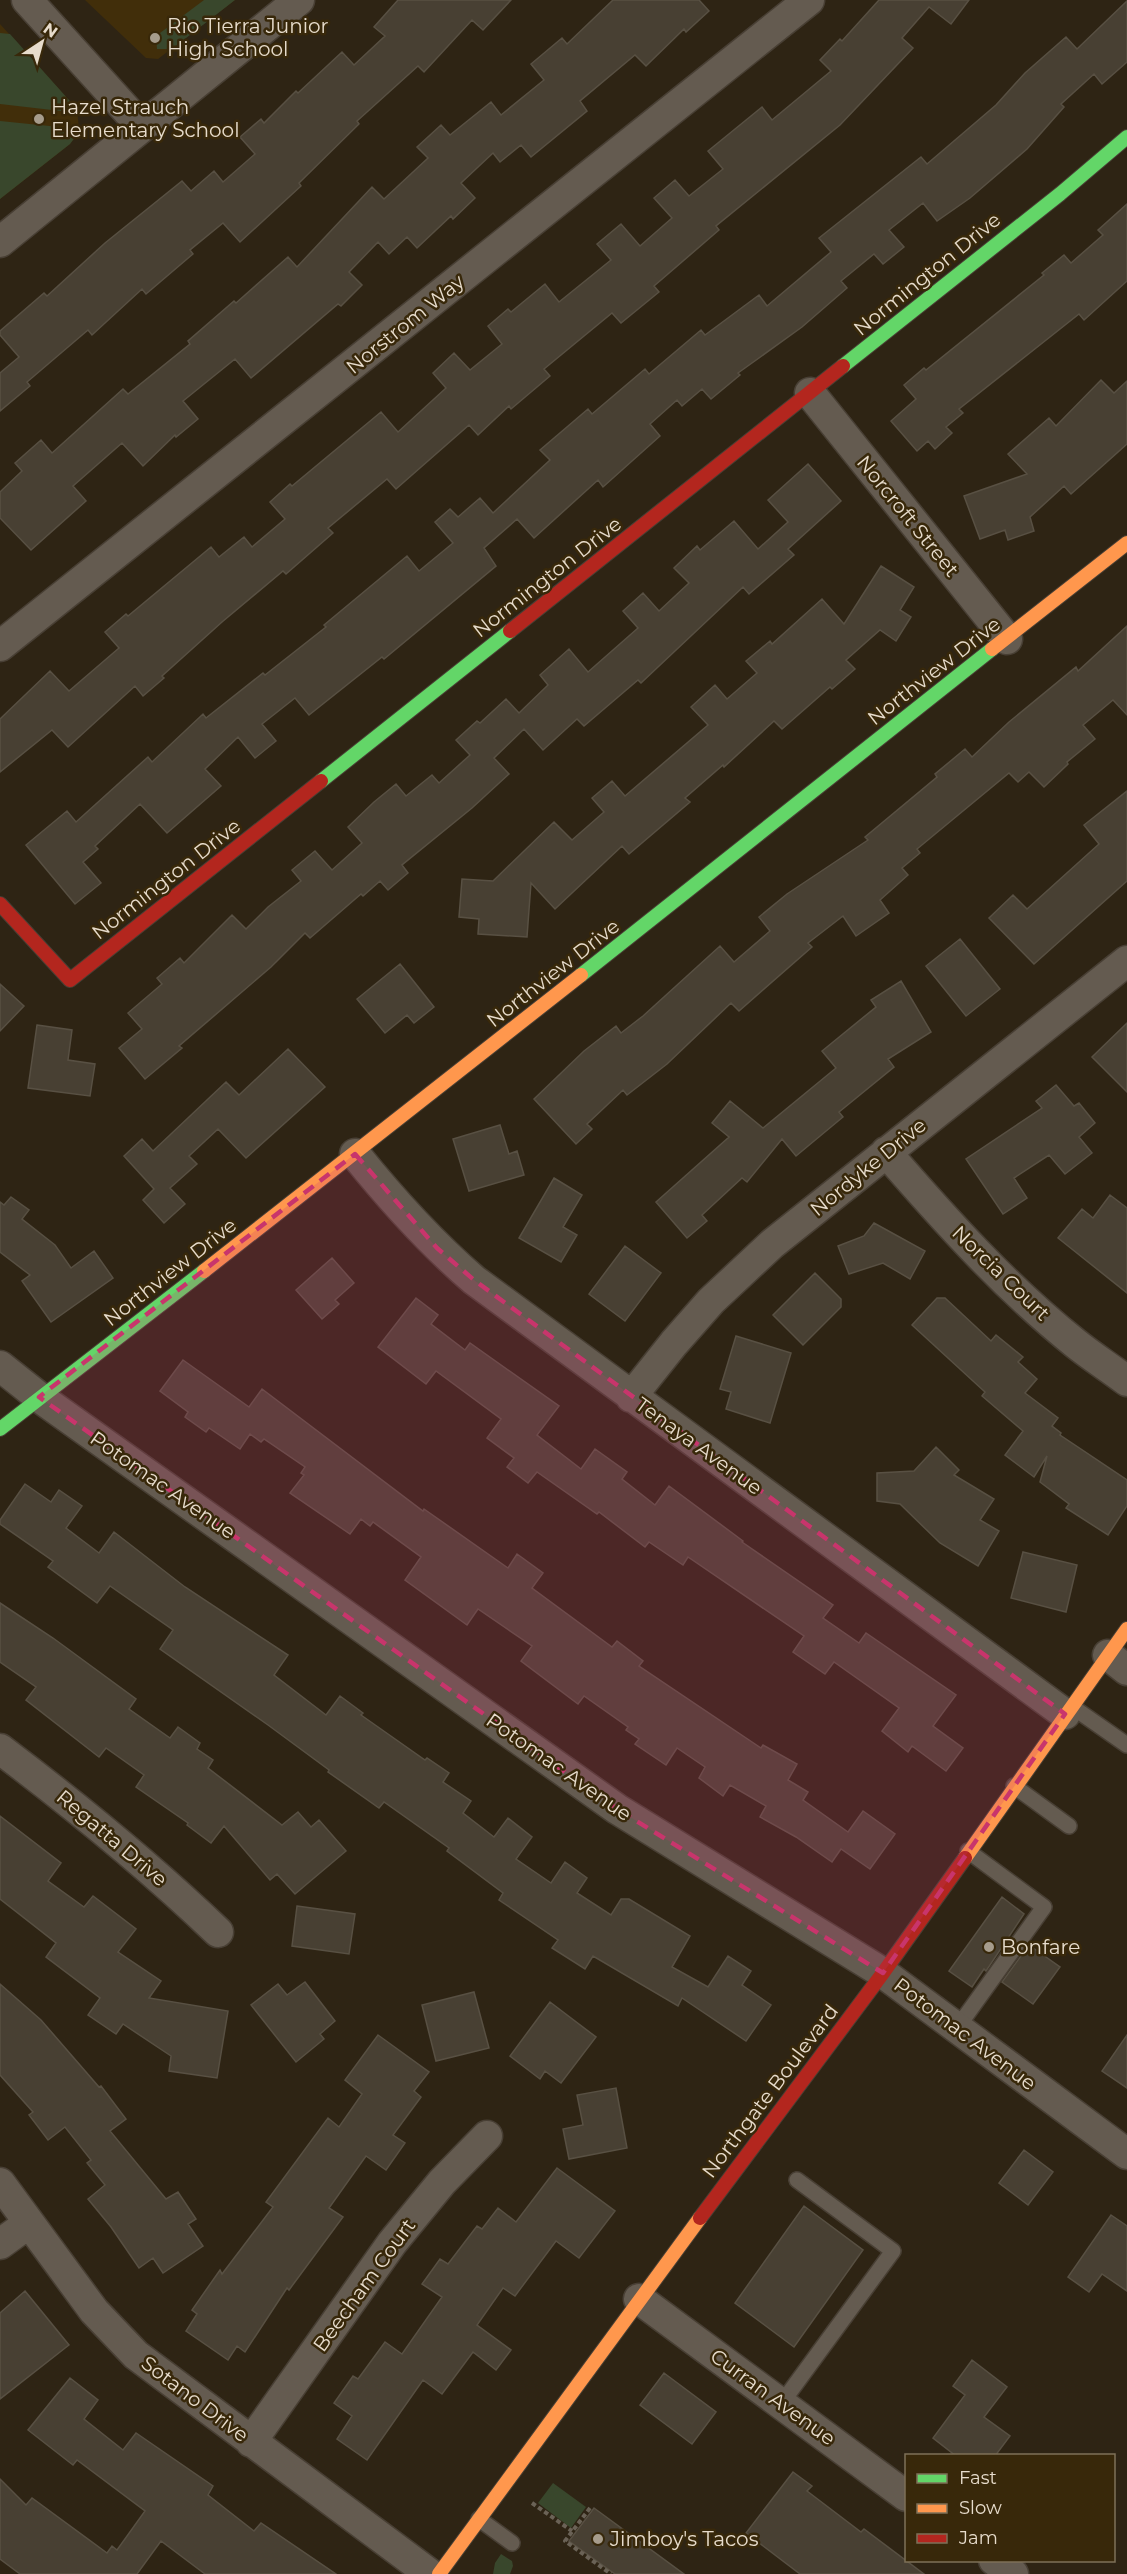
<svg xmlns="http://www.w3.org/2000/svg" width="1127" height="2574" font-family="Montserrat,sans-serif">
<style>
.built{fill:#412e0a}
.green{fill:#39472c}
.building{fill:#484033;stroke:#585043;stroke-width:1.5}
.lines{fill:none;stroke-linecap:round;stroke-linejoin:round}
.lane-casing{stroke:#483f34;stroke-width:18}
.street-casing{stroke:#483f34;stroke-width:33}
.fast-casing{stroke:#483f34;stroke-width:16}
.slow-casing{stroke:#483f34;stroke-width:16}
.jam-casing{stroke:#483f34;stroke-width:16}
.path{stroke:#6a6256;stroke-width:4;stroke-dasharray:4.5 3;stroke-linecap:butt}
.lane{stroke:#645b50;stroke-width:15}
.street{stroke:#645b50;stroke-width:30}
.fast{stroke:#63d668;stroke-width:14}
.slow{stroke:#ff974d;stroke-width:14}
.jam{stroke:#b3261e;stroke-width:14}
.marked{fill:#c8356c;fill-opacity:0.2;stroke:#c8356c;stroke-width:4.5;stroke-dasharray:12 8;stroke-linejoin:round}
.poi-dot{fill:#a69c8c;stroke:#38280a;stroke-width:2}
.labels{text-anchor:middle;stroke-width:5;stroke-linejoin:round;paint-order:stroke}
.poi-label{font-size:20px;fill:#e7dccc;stroke:#38280a;text-anchor:start}
.street-label{font-size:20px;fill:#e7dccc;stroke:#38280a}
</style>
<rect width="100%" height="100%" fill="#2e2414"/>
<path class="built" d="M85,0H235L158,59L146,58Z
M0,24L77,109L79,129L76,136L70,144L0,199Z"/>
<path class="green" d="M204,0H235L172,49H157L156,36Z
M0,33L10,34L77,109L78,113L0,104Z
M0,121L79,129L76,136L70,144L0,199Z
M553,2483L586,2507L571,2528L538,2503Z
M501,2554L512,2561L513,2566L510,2574H493L495,2563Z"/>
<path class="building" d="M398,0H511L483,30L472,20L424,72L418,66L357,121L359,124L299,183L301,186L240,242L223,223L190,250L193,254L146,294L142,289L92,335L88,330L27,382L30,386L0,411V373L19,357L0,335V331L44,293L47,296L105,243L182,181L191,191L214,171L223,182L255,154L240,137L261,119L264,123L296,91L298,93L342,52L354,65L385,36L374,27Z
M613,0H699L709,11L686,32L684,29L646,66L635,55L580,101L587,111L531,157L521,145L500,162L493,153L461,183L475,198L453,219L451,216L417,248L407,237L389,254L378,242L349,272L362,285L341,306L338,304L251,378L235,359L183,401L198,419L176,437L175,435L143,466L122,443L73,486L86,501L31,550L0,518V492L22,471L15,463L41,440L52,453L123,389L128,394L190,344L188,341L234,301L236,303L288,257L297,267L372,187L384,199L428,158L417,147L441,125L450,135L491,102L501,115L544,80L531,64L562,38L567,44Z
M879,0H969L951,24L929,7L902,38L913,48L840,125L716,226L719,230L654,286L659,292L621,323L612,313L544,369L550,376L511,409L509,406L478,435L469,425L396,489L387,479L328,528L333,533L286,574L283,571L222,622L162,676L164,678L143,696L135,686L68,747L52,730L0,772V719L50,671L69,691L119,648L105,632L126,614L128,616L211,547L219,557L244,537L252,547L285,519L270,502L290,484L292,486L381,412L398,432L446,388L433,373L454,353L470,370L502,344L488,326L508,309L511,312L545,284L559,302L611,260L597,244L621,224L640,246L672,218L654,198L675,180L689,196L723,169L708,151L762,107L772,120L831,71L820,60L840,39L842,41Z
M1127,1V62L1102,84L1094,74L1061,104L1064,107L1027,149L970,198L937,221L923,203L889,230L904,247L883,264L874,254L841,281L847,288L802,327L738,373L740,375L711,399L702,389L682,406L677,400L650,424L660,436L603,487L598,480L534,538L517,519L484,548L496,566L384,659L382,657L309,715L295,698L262,724L276,741L255,758L238,737L205,769L221,786L167,833L140,804L95,846L98,849L83,862L101,883L75,904L26,845L67,811L76,822L148,757L152,762L203,714L206,718L263,673L265,675L326,627L324,625L407,556L419,571L453,543L435,522L450,509L458,517L480,498L493,513L550,460L540,450L588,409L592,414L645,369L649,374L701,330L705,335L759,295L767,306L831,252L819,238L921,157L927,164L996,105L1025,73L1066,37L1077,49Z
M1127,204V281L1084,320L1079,314L959,409L963,413L946,427L952,433L935,449L928,441L917,451L891,421L916,399L904,385L924,368L926,370L1044,275L1042,273L1064,255L1071,263L1103,235L1098,230Z
M1101,380L1114,393L1127,381V444L1071,494L1064,486L1030,517L1034,531L1008,540L1005,530L980,539L964,496L1027,474L1008,454L1049,418L1056,426Z
M808,464L841,501L788,549L794,555L749,594L743,587L641,683L638,680L584,726L577,719L543,750L524,729L494,758L509,774L472,808L402,865L408,873L388,890L380,881L363,896L361,894L310,938L305,933L271,967L179,1046L182,1048L145,1079L119,1048L142,1029L128,1013L162,984L157,978L180,958L184,963L232,915L246,929L268,907L301,881L292,870L315,851L332,870L362,843L348,827L374,802L396,784L406,796L432,775L439,783L470,755L456,740L477,721L480,723L506,699L519,713L548,685L540,675L569,649L588,672L638,628L623,611L643,593L659,611L689,583L674,568L697,546L700,550L734,521L758,549L788,522L768,500Z
M881,566L914,587L900,610L911,617L896,641L880,630L846,660L855,669L832,689L830,687L782,729L774,721L724,767L723,765L685,798L690,802L629,854L622,846L555,909L531,883L527,937L478,934L479,919L459,917L462,879L493,881L554,822L572,840L604,812L592,798L612,781L625,796L708,725L691,707L715,685L727,699L757,673L746,661L770,641L772,644L822,599L844,624Z
M1127,626V715L1113,700L1083,725L1095,739L1067,762L1068,764L1044,787L1029,772L1018,782L1009,773L917,849L920,853L902,868L908,875L880,900L889,913L856,936L843,916L808,943L812,947L739,1011L731,1003L667,1064L627,1095L623,1090L587,1124L592,1129L576,1144L534,1099L584,1051L616,1026L621,1033L643,1016L720,946L734,962L770,931L759,917L787,894L868,840L865,837L937,777L935,774L965,749L972,757L1009,722L1076,667L1078,671Z
M1127,791V881L1034,964L989,918L1013,895L1027,909L1099,844L1084,825Z
M960,939L1000,989L966,1016L926,966Z
M400,964L434,1007L414,1023L407,1015L385,1033L357,999Z
M901,981L931,1032L888,1059L894,1067L839,1112L843,1117L796,1156L782,1139L747,1182L742,1178L702,1215L707,1221L687,1238L656,1202L729,1137L712,1123L730,1101L763,1128L836,1068L822,1051L876,1007L871,1000Z
M0,984L24,1006L0,1031Z
M1127,1023V1092L1092,1057Z
M37,1025L72,1030L68,1060L95,1064L90,1096L28,1088Z
M288,1049L325,1087L246,1158L218,1129L189,1156L197,1164L170,1188L185,1204L164,1223L143,1200L154,1189L124,1156L142,1139L153,1151L226,1082L239,1095Z
M1056,1085L1074,1106L1079,1103L1095,1123L1079,1137L1092,1153L1065,1174L1049,1155L1014,1178L1027,1198L1003,1214L966,1159L1042,1108L1036,1101Z
M500,1125L509,1154L517,1151L524,1175L469,1191L453,1139Z
M554,1178L582,1195L563,1227L577,1235L561,1262L519,1238Z
M1110,1195L1127,1208V1293L1058,1238L1082,1209L1093,1218Z
M11,1197L29,1210L22,1219L55,1245L71,1268L94,1251L113,1278L51,1322L22,1281L30,1275L0,1252V1202L4,1205Z
M874,1223L925,1251L910,1279L883,1263L849,1274L838,1246L864,1236Z
M625,1246L661,1273L625,1321L589,1294Z
M332,1258L354,1283L335,1300L339,1304L322,1319L296,1290Z
M815,1273L841,1299V1307L803,1345L773,1315Z
M416,1298L438,1315L431,1324L465,1350L470,1343L559,1406L537,1435L581,1469L595,1449L627,1472L622,1479L655,1505L669,1486L743,1541L742,1542L833,1605L823,1618L859,1643L866,1633L956,1695L933,1726L963,1748L946,1771L912,1746L908,1752L882,1731L899,1708L834,1662L825,1674L793,1652L804,1636L688,1557L683,1565L649,1542L645,1547L599,1512L597,1514L537,1472L528,1483L507,1467L514,1458L487,1438L501,1419L436,1371L426,1384L378,1347Z
M937,1298H945L991,1341L996,1335L1023,1357L1018,1362L1037,1379L1025,1393L1058,1418L1052,1426L1061,1433L1060,1435L1127,1480V1506L1108,1535L1066,1508L1069,1504L1040,1482L1047,1456L1034,1477L1005,1455L1023,1431L982,1396L985,1392L912,1325Z
M736,1336L791,1353L770,1423L726,1409L731,1392L720,1389Z
M183,1360L249,1407L262,1389L423,1511L424,1509L508,1568L517,1554L543,1573L532,1588L612,1647L617,1641L643,1661L639,1666L761,1748L763,1745L797,1764L788,1780L808,1792L803,1800L848,1832L863,1811L895,1834L870,1869L841,1849L832,1862L796,1837L760,1817L766,1806L730,1785L723,1796L699,1778L705,1767L677,1748L666,1765L635,1744L639,1739L626,1730L628,1727L584,1696L578,1704L521,1661L532,1646L478,1609L467,1625L405,1580L421,1557L373,1522L370,1526L361,1519L350,1534L290,1493L304,1475L301,1473L305,1467L264,1439L261,1442L250,1434L240,1449L209,1428L206,1432L185,1417L188,1412L160,1391Z
M936,1447L959,1470L954,1475L994,1499L980,1520L999,1531L978,1566L940,1543L900,1504L877,1501V1473L914,1471Z
M25,1484L51,1502L59,1490L82,1506L66,1528L99,1553L114,1532L185,1587L288,1655L274,1675L326,1715L340,1696L363,1713L361,1715L425,1760L427,1758L449,1773L443,1782L471,1801L463,1813L494,1837L508,1818L532,1837L516,1859L551,1883L565,1862L587,1878L577,1893L611,1915L621,1899H629L690,1936L672,1967L708,1987L728,1956L751,1971L742,1985L771,2005L746,2041L682,1998L678,2006L593,1956L585,1969L552,1948L558,1940L499,1900L503,1893L447,1851L449,1848L384,1802L379,1808L328,1772L329,1770L268,1725L160,1649L173,1630L110,1586L97,1603L48,1567L53,1561L0,1524V1520Z
M1023,1552L1077,1565L1066,1612L1011,1598Z
M0,1603L53,1638L136,1699L129,1709L170,1738L178,1727L200,1743L197,1749L213,1760L208,1768L282,1825L298,1812L311,1827L319,1820L346,1851L295,1894L277,1874L270,1880L224,1826L211,1843L187,1825L188,1823L136,1787L144,1775L106,1748L99,1757L26,1700L36,1687L0,1662Z
M0,1816L61,1863L48,1881L84,1907L93,1896L136,1929L118,1952L161,1981L149,1998L228,2011L217,2078L169,2071L171,2056L123,2024L116,2034L88,2015L100,1998L46,1957L56,1943L0,1899Z
M1002,1897L1024,1914L986,1971L984,1969L972,1987L949,1971Z
M297,1906L355,1914L349,1954L292,1946Z
M1029,1945L1060,1967L1033,2004L1002,1982Z
M305,1982L335,2021L320,2034L324,2039L296,2062L251,2005L278,1984L287,1995Z
M0,1984L41,2020L99,2087L101,2086L126,2119L110,2131L166,2199L178,2192L196,2219L188,2224L203,2246L163,2273L153,2258L139,2268L111,2227L88,2199L105,2185L87,2163L91,2160L65,2127L48,2140L29,2115L33,2112L0,2075Z
M474,1992L489,2048L436,2061L422,2005Z
M550,2002L596,2037L561,2083L545,2071L540,2079L510,2056Z
M378,2035L429,2072L414,2091L421,2097L393,2135L405,2143L386,2170L366,2156L329,2208L343,2217L289,2290L287,2288L245,2352L237,2346L228,2360L186,2331L197,2314L192,2310L220,2270L222,2274L273,2207L266,2202L328,2118L339,2127L362,2094L345,2080Z
M1127,2035V2088L1102,2071Z
M616,2088L627,2148L569,2159L563,2129L583,2125L577,2095Z
M1024,2150L1053,2172L1028,2205L999,2183Z
M557,2168L615,2211L579,2258L556,2241L515,2296L503,2288L477,2325L511,2350L496,2370L473,2352L442,2394L423,2380L367,2460L337,2439L352,2416L334,2403L353,2376L358,2379L385,2342L402,2354L442,2297L422,2284L440,2259L448,2264L477,2226L482,2229L498,2208L516,2222Z
M804,2206L863,2250L794,2347L735,2303Z
M1111,2215L1127,2226V2291L1102,2274L1089,2292L1068,2277Z
M25,2291L69,2345L0,2399V2313Z
M972,2360L1007,2387L984,2417L1010,2436L995,2456H956L933,2438L965,2395L953,2386Z
M664,2373L716,2412L692,2444L640,2405Z
M70,2378L98,2400L84,2419L123,2450L136,2433L213,2486L208,2495L254,2531L261,2523L336,2574H205L161,2541L137,2574H20L0,2559V2479L26,2505L32,2498L107,2553L112,2546L117,2550L145,2511L77,2460L73,2465L28,2430Z
M793,2472L812,2486L807,2491L861,2532L864,2529L924,2574H800L746,2533Z
M594,2508L684,2574H615L569,2541Z"/>
<g class="lines">
<g class="lane-casing">
<path id="lane" d="M1071,1706L1127,1745
M1014,1786L1069,1826
M957,2028L1044,1907L968,1851
M781,2404L893,2251L797,2180
M479,2519L512,2543"/>
</g>
<g class="street-casing">
<path id="street" d="M27,0L142,127
M0,242L299,0
M810,393L1007,639
M0,646L809,0
M886,1152C944,1219 1005,1287 1075,1343C1091,1356 1110,1368 1127,1381
M355,1154C392,1200 430,1242 474,1280L1065,1714
M0,1366L39,1397L617,1809L883,1973L1127,2154
M631,1397L674,1343L711,1301L772,1244L1127,961
M1108,1655L1127,1670
M0,1749C77,1807 149,1866 218,1932
M0,2183L94,2311L136,2355L430,2574
M0,2244L29,2223
M639,2299L906,2496
M251,2442L392,2243L442,2182L487,2136
M994,2560L1013,2574"/>
</g>
<g class="fast-casing">
<path id="fast" d="M843,366L1060,194L1127,137
M321,781L510,631
M581,975L992,649
M0,1429L204,1271"/>
</g>
<g class="slow-casing">
<path id="slow" d="M992,649L1127,543
M204,1271L581,975
M965,1858L1127,1629
M439,2574L700,2218"/>
</g>
<g class="jam-casing">
<path id="jam" d="M510,631L843,366
M0,904L70,980L321,781
M700,2218L883,1973L965,1858"/>
</g>
<path class="path" d="M532,2503L572,2531
M590,2508L565,2541L611,2574"/>
<use href="#lane" class="lane"/>
<use href="#street" class="street"/>
<use href="#fast" class="fast"/>
<use href="#slow" class="slow"/>
<use href="#jam" class="jam"/>
</g>
<path class="marked" d="M355,1154L437,1248L474,1280L1065,1714L883,1973L617,1809L39,1397Z"/>
<g class="poi-dot">
<circle cx="155" cy="38" r="6"/>
<circle cx="39" cy="119" r="6"/>
<circle cx="989" cy="1947" r="6"/>
<circle cx="598" cy="2539" r="6"/>
</g>
<g class="labels">
<g class="poi-label">
<text x="167" y="33">Rio Tierra Junior<tspan x="167" dy="23">High School</tspan></text>
<text x="51" y="114">Hazel Strauch<tspan x="51" dy="23">Elementary School</tspan></text>
<text x="1001" y="1954">Bonfare</text>
<text x="610" y="2546">Jimboy's Tacos</text>
</g>
<g class="street-label">
<text transform="translate(927 274) rotate(-39)" y="7">Normington Drive</text>
<text transform="translate(405 324) rotate(-39)" y="7">Norstrom Way</text>
<text transform="translate(908 516) rotate(51)" y="7">Norcroft Street</text>
<text transform="translate(547 577) rotate(-38)" y="7">Normington Drive</text>
<text transform="translate(934 671) rotate(-38)" y="7">Northview Drive</text>
<text transform="translate(166 879) rotate(-38)" y="7">Normington Drive</text>
<text transform="translate(553 973) rotate(-38)" y="7">Northview Drive</text>
<text transform="translate(868 1167) rotate(-39)" y="7">Nordyke Drive</text>
<text transform="translate(170 1272) rotate(-38)" y="7">Northview Drive</text>
<text transform="translate(1001 1273) rotate(44)" y="7">Norcia Court</text>
<text transform="translate(699 1446) rotate(36)" y="7">Tenaya Avenue</text>
<text transform="translate(163 1485) rotate(35)" y="7">Potomac Avenue</text>
<text transform="translate(559 1767) rotate(35)" y="7">Potomac Avenue</text>
<text transform="translate(112 1838) rotate(40)" y="7">Regatta Drive</text>
<text transform="translate(965 2034) rotate(37)" y="7">Potomac Avenue</text>
<text transform="translate(770 2091) rotate(-53)" y="7">Northgate Boulevard</text>
<text transform="translate(364 2285) rotate(-54)" y="7">Beecham Court</text>
<text transform="translate(773 2397) rotate(36)" y="7">Curran Avenue</text>
<text transform="translate(195 2399) rotate(37)" y="7">Sotano Drive</text>
</g>
</g>
<rect x="905" y="2454" width="210" height="108" fill="#38280a" stroke="#7e7058" stroke-width="1.5"/>
<rect x="917" y="2474" width="30" height="9" fill="#63d668" stroke="#7e7058" stroke-width="1.5"/>
<text x="959" y="2484" font-size="18" fill="#e7dccc">Fast</text>
<rect x="917" y="2504" width="30" height="9" fill="#ff974d" stroke="#7e7058" stroke-width="1.5"/>
<text x="959" y="2514" font-size="18" fill="#e7dccc">Slow</text>
<rect x="917" y="2534" width="30" height="9" fill="#b3261e" stroke="#7e7058" stroke-width="1.5"/>
<text x="959" y="2544" font-size="18" fill="#e7dccc">Jam</text>
<g transform="translate(42 42) rotate(36)" stroke="#38280a" stroke-width="4.5" paint-order="stroke">
<path d="M0-4.5L10 22L0 15L-10 22Z" fill="#e7dccc"/>
<text y="-9" font-size="16" font-weight="bold" text-anchor="middle" fill="#e7dccc">N</text>
</g>
</svg>
